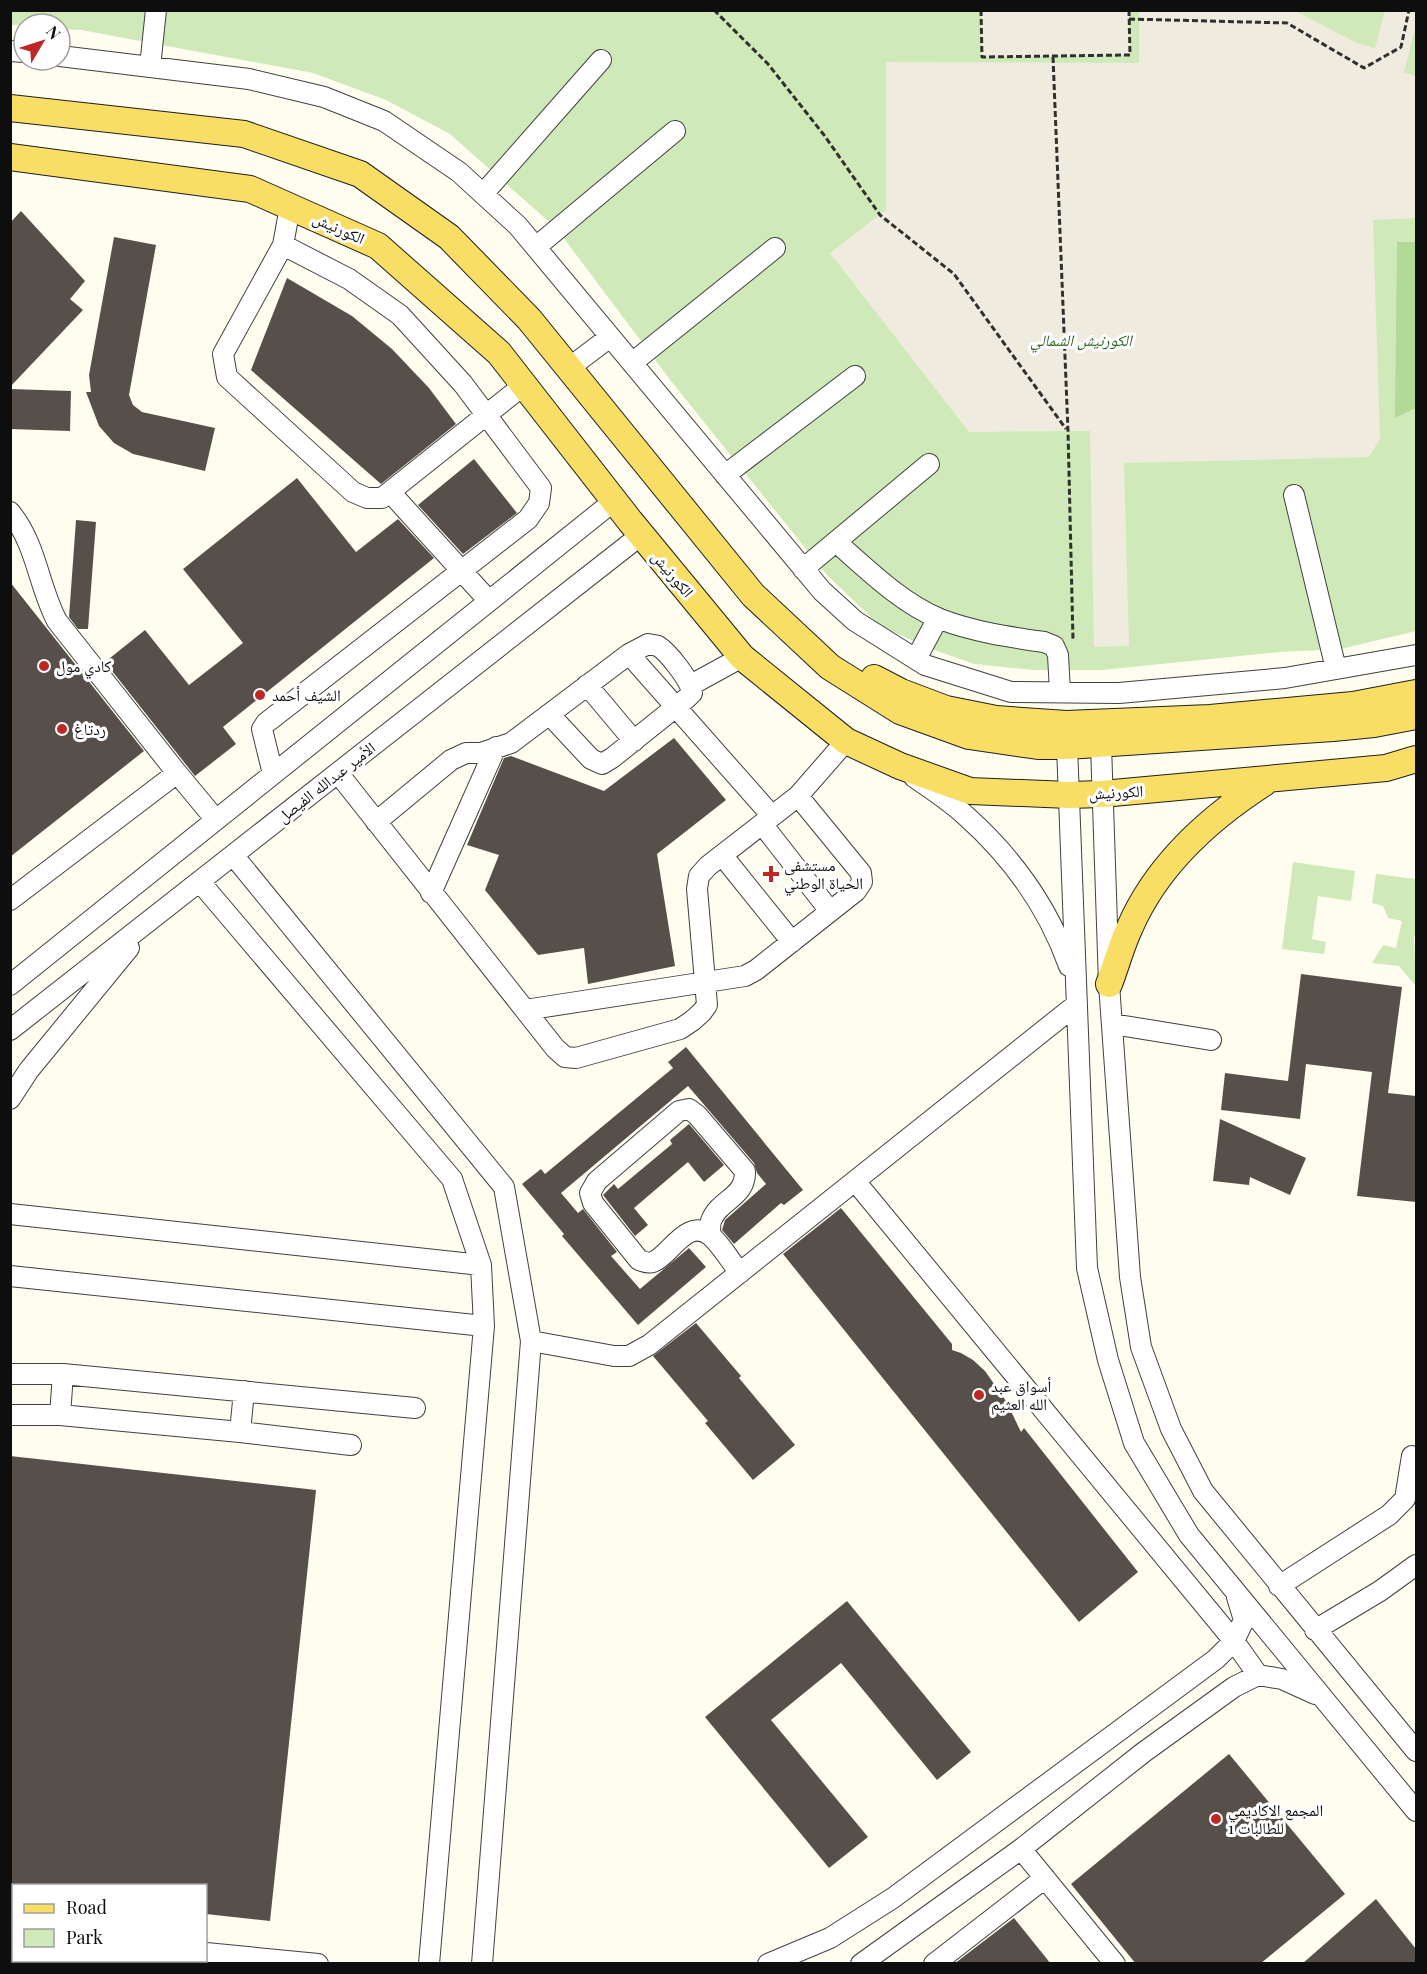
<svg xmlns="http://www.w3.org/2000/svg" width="1427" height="1974" font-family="'Playfair Display','Noto Naskh Arabic',serif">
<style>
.green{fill:#cfeab8}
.forest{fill:#b1da97}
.plaza{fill:#efebde}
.building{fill:#57504a}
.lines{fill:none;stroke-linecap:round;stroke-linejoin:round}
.minor-casing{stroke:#414141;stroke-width:22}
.major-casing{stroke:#1f1f1f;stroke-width:28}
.path{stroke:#303030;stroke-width:3;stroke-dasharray:6 3;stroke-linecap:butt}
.minor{stroke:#fff;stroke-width:20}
.major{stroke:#f9de65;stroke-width:26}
.poi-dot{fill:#bf2725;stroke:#fff;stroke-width:2}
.labels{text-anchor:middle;stroke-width:6;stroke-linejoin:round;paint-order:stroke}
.street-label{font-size:16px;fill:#0e0e0e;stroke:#fff}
.park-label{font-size:16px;font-style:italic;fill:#28661e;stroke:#fff}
.poi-label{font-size:16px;fill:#0e0e0e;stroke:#fff;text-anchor:start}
</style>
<rect width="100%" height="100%" fill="#fffdef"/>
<path class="green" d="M10,11H1416V631L1341,649L1280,652L1102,670H1034L974,664L926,647L879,625L827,575L671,381L556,228L450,134L386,100L313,73L81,30L60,29V24L11,25Z
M1293,862L1355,871L1351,901L1318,896L1312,939L1326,942L1324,954L1282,949Z
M1376,874L1416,879V932L1414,938L1416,984H1414L1399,966L1372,963L1383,945L1396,948L1402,921L1388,918L1383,906L1372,903Z"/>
<path class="forest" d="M1397,242H1416V408L1395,418Z"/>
<path class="plaza" d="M981,11H1129L1130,55L982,57Z
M1139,11H1295L1357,43L1375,48L1385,11H1416V25L1404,72L1416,76V218L1373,220L1380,439L1369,457L1124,463L1129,646L1094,647L1090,431L969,432L830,253L886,210V62L1139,63Z"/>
<path class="building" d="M21,211L85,281L70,299L83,310L10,387V223Z
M114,237L156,245L129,395L133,405L142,412L215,428L205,471L133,454L114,443L99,426L86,392H91L89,375Z
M287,278L352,316L392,349L429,388L456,424L381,484L251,370Z
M10,389L71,391L70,431L10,429Z
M474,459L517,513L463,554L418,505Z
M297,478L356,552L398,519L434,558L223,727L236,744L195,776L105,662L145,630L189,685L243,643L183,569Z
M76,520L96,522L88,629H78L69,617Z
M10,582L144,751L10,857Z
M674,738L726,800L657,854L675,966L588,984L584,948L538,955L485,890L499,855L467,845L504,758L511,756L604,791Z
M1301,974L1402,987L1388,1093L1416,1096V1202L1357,1196L1372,1072L1306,1064L1300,1119L1221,1110L1225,1073L1288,1081Z
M686,1047L803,1190L784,1205L781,1203L734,1244L722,1230L725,1220L766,1184L757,1173L754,1163L688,1086L561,1193L578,1213L583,1209L617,1252L611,1256L640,1289L689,1248L706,1267L638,1325L562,1236L564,1234L522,1184L541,1169L545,1174L673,1068L668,1062Z
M1220,1119L1306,1158L1290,1195L1250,1177L1249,1185L1213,1181Z
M689,1124L724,1165L704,1182L688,1162L634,1208L648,1225L635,1236L603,1195L614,1184L618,1189L672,1144L670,1140Z
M841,1208L952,1344V1350L961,1353L973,1360L985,1371L1006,1401L1021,1432L1024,1428L1138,1572L1079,1622L783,1254Z
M696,1323L741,1376L739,1378L795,1445L753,1480L705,1423L708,1421L653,1356Z
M10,1456L316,1490L270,1921L206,1914V1886H10Z
M847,1601L971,1752L937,1780L841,1663L771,1720L868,1837L829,1868L705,1717Z
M1229,1754L1345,1894L1260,1964H1136L1071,1884Z
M1376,1899L1416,1949V1964H1302Z
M1014,1918L1051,1964H954Z"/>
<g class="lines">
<g class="minor-casing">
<path id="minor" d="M10,51L24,52
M60,56L249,79L324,97L384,121L459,172L518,226L822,591L855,621L925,665L1011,692L1119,693L1285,678L1416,655
M150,67L156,10
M483,194L601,60
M290,207L283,245L223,354L227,377L353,492L367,498H382L525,384
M536,247L675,131
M632,363L775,248
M569,368L610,337
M725,475L855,376
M390,492L489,601
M1294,495L1336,669
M10,512C37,545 38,585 57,621L177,773
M836,542C867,569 901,603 940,619C974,632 1009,637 1044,642L1054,646L1058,655L1060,692
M803,569L929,464
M629,654L772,816
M916,659L938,618
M587,685L634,741
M691,685L742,657
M1101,745L1109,984L1130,1277L1141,1347L1171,1429L1203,1491L1416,1751
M1067,746L1087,1268L1108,1360L1134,1443L1189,1535L1416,1811
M338,773L555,1048L565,1057L576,1058L680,1029L692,1021L702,1012L707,1005L697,889L699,876L708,866L798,796L846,741
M273,774L262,729L266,723L528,519L539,503L541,488L463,384L400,315L349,279L283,245
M914,777C931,789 950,801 966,816C1013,858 1048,907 1069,966
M376,822L451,760L466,753H481L511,743L629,654L648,644C651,645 655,645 658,646C668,652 691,681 692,693L687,698L612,758L602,764L591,759L549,714
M762,824L830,911
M233,855L504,1187L531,1341L482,1964
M722,855L792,942
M200,882L452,1179L481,1265L484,1326L429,1964
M431,893L496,747
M10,900L177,773L216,820
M10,985L614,501
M525,1010L745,976L756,970L856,891L862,882L861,873L798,796
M1112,1024L1211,1040
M10,1030L641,535
M10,1099L29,1070L129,948
M855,1181L1234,1641L1258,1675
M10,1214L481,1265
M710,1235C710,1231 710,1225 711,1221C719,1199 746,1198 745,1171L697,1115L689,1109L679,1111L597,1181L590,1193L593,1203L639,1260C643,1261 648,1264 653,1262C670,1256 687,1216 711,1236C722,1246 731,1262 740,1273
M10,1276L484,1326
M531,1341L614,1356H629L649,1345L1077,1004
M10,1374H63L415,1408
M10,1415H60L240,1432L351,1445
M60,1415L63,1374
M240,1432L244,1391
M1279,1586L1389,1515L1405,1499L1412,1456
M1315,1630L1380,1591L1416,1565
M1021,1849L1115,1964
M10,1934H14
M206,1953L318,1964
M768,1964L830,1938L893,1898L1216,1659L1234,1641L1244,1620L1237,1597
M861,1964L1021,1849L1144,1752L1234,1687L1258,1675L1282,1679L1315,1694
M934,1964L1045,1878"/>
</g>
<g class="major-casing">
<path id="major" d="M10,108L244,134L360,174L449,237L529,319L753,595L830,667L900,711L969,736L1038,746H1067L1333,728L1374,724L1416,716
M10,157L250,189L378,246L499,353L630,521L742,657L846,741L900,766L970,791L1069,795L1102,794L1386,768L1416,759
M874,678L901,692L946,709L996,719L1066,724L1210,718L1353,705L1416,693
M1109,984C1116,966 1121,946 1130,927C1157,865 1208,819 1264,783"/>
</g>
<path class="path" d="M714,10L768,64L824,135L880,215L954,274L1066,429
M981,10L982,57L1130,55L1129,10
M1129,19L1287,23L1364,68L1401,47L1409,10
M1053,57L1068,431L1073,640"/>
<use href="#minor" class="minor"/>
<use href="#major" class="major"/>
</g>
<g class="poi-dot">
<circle cx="44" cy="666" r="6"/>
<circle cx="260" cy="695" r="6"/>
<circle cx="62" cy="729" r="6"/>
<path d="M768 865h6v6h6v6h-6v6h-6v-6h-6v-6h6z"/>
<circle cx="979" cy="1395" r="6"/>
<circle cx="1216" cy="1819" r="6"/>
</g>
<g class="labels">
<g class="street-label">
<text transform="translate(339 228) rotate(24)" y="6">الكورنيش</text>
<text transform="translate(673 574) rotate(50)" y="6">الكورنيش</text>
<text transform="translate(326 782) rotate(-38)" y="6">الأمير عبدالله الفيصل</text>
<text transform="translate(1116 792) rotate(-3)" y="6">الكورنيش</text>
</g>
<g class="park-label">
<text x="1081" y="346">الكورنيش الشمالي</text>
</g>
<g class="poi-label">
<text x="56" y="672">كادي مول</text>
<text x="272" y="701">الشيف أحمد</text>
<text x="74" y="735">ردتاغ</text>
<text x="784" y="871">مستشفى<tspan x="784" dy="18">الحياة الوطني</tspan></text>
<text x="991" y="1392">أسواق عبد<tspan x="991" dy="18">الله العثيم</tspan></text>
<text x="1228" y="1816">المجمع الاكاديمي<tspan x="1228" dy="18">1 للطالبات</tspan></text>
</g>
</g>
<rect width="1427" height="1974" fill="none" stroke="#0e0e0e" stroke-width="24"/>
<rect x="12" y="1884" width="195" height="78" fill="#ffffff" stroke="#9f9f9f" stroke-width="1.5"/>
<rect x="24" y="1904" width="30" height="9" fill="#f9de65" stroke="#9f9f9f" stroke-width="1.5"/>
<text x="66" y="1914" font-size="18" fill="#0e0e0e">Road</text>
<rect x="24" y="1929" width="30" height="18" fill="#cfeab8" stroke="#9f9f9f" stroke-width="1.5"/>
<text x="66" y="1944" font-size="18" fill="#0e0e0e">Park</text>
<g transform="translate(42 42) rotate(51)"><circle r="28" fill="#ffffff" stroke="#9f9f9f" stroke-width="1.5"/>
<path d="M0-4.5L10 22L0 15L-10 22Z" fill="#bf2725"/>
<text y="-9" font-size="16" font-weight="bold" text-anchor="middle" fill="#0e0e0e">N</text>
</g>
</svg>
